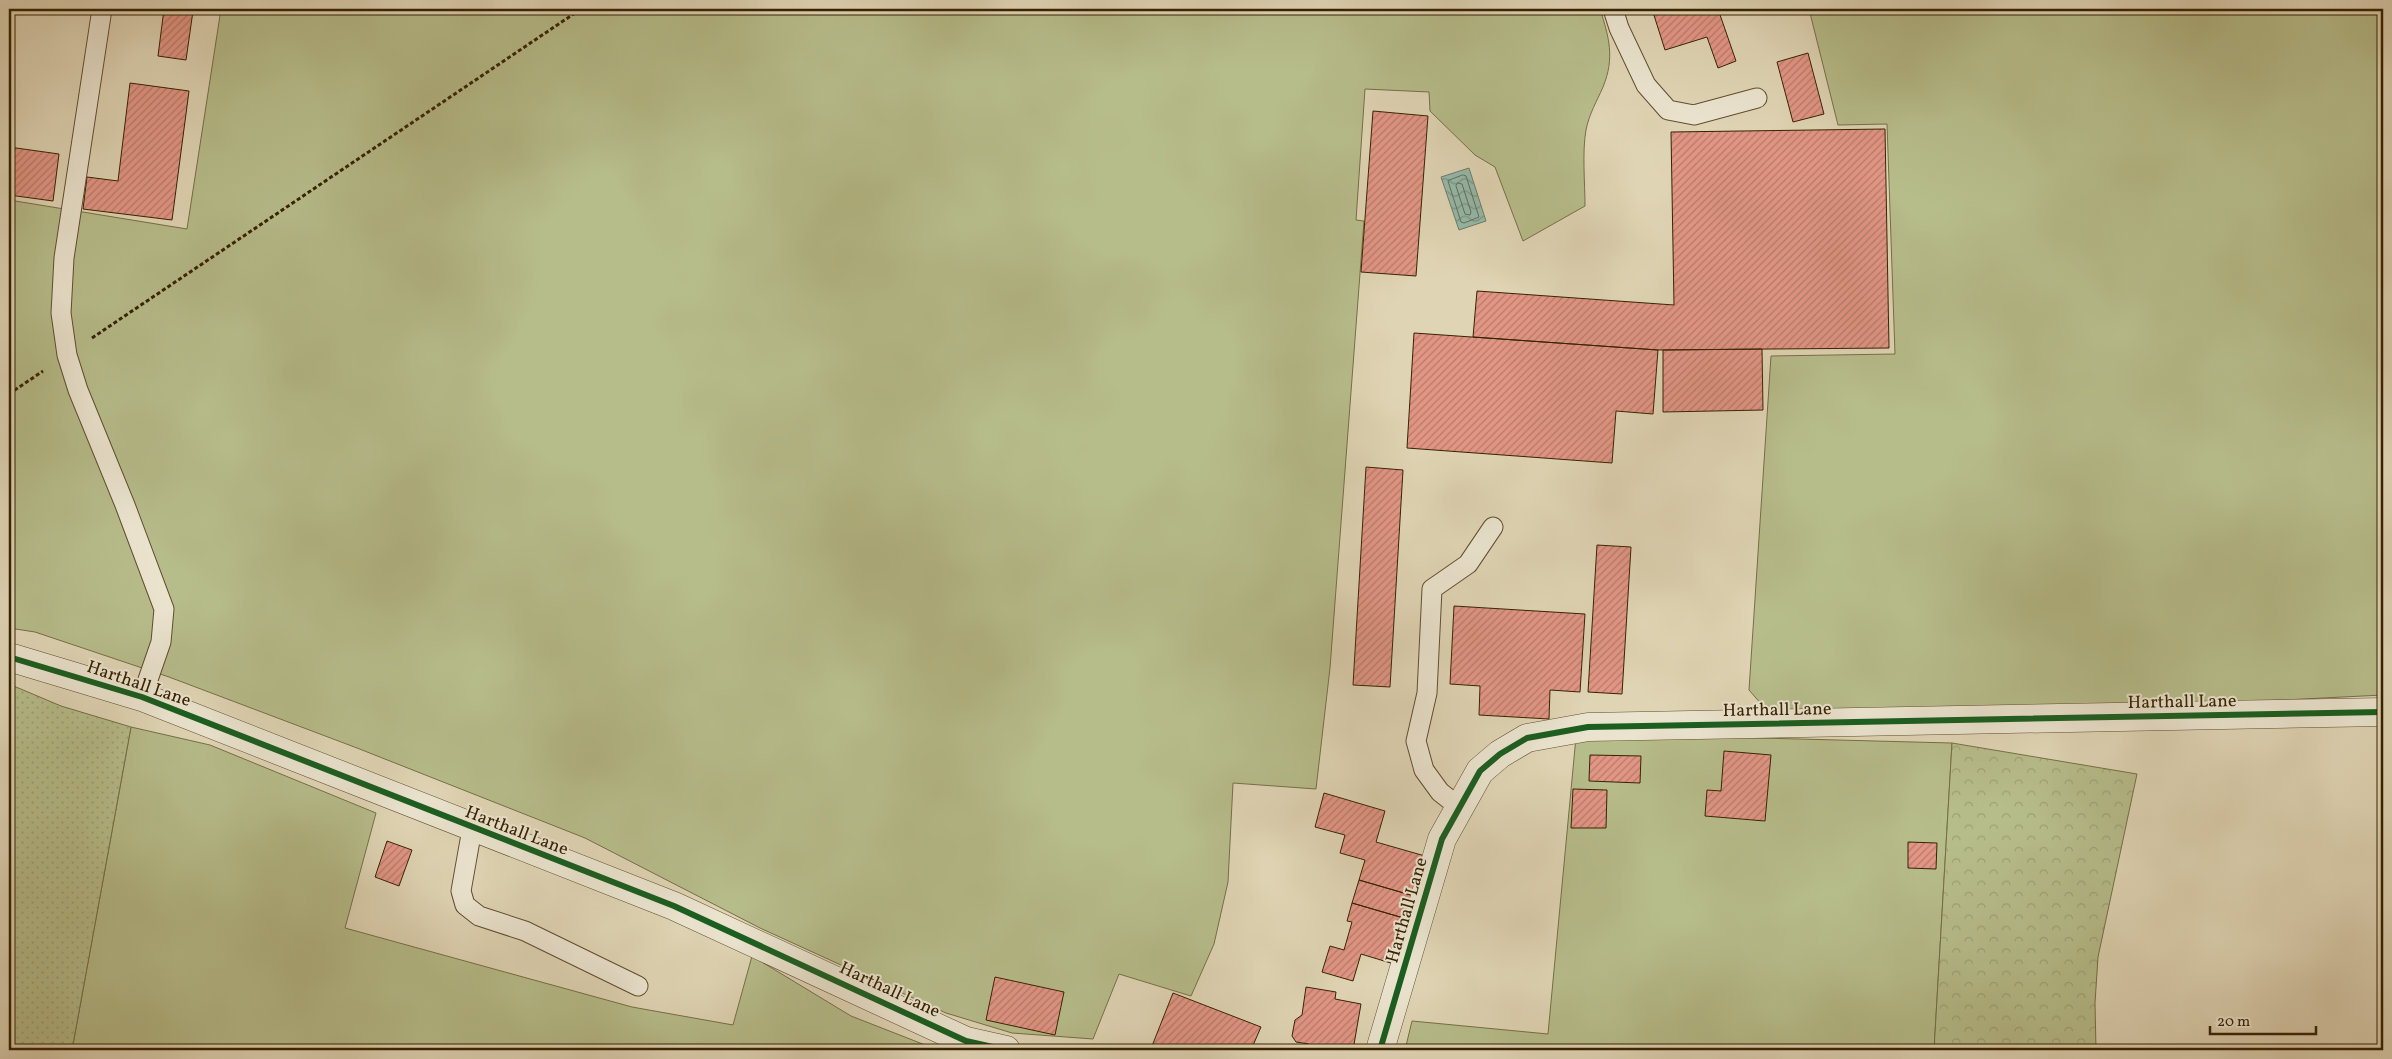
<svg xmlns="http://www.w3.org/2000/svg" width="2392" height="1059" font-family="Vollkorn,serif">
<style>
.green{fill:#b6bc8a;stroke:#766f46}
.forest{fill:url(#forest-crowns);stroke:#766f46}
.garden{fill:url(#garden-dots);stroke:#766f46}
.water{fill:url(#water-waves);stroke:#6f7c66}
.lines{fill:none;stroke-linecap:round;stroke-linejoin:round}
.shore{stroke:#666d56;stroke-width:1}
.building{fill:url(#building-hatch);stroke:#372202}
.service-casing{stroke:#614e2e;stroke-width:21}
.minor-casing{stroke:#614e2e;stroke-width:29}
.path{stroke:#372202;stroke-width:3;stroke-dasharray:4 2.5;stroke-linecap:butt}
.service{stroke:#eae3ce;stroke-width:19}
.minor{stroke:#eae3ce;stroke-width:28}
.cycleway-casing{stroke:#eae3ce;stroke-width:9}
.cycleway{stroke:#1b5e20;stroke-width:6}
.labels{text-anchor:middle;stroke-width:4;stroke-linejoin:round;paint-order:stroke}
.street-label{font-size:18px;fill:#372202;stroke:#eae3ce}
</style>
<defs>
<pattern id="forest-crowns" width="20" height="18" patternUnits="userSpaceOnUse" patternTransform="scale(1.25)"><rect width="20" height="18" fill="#b6bc8a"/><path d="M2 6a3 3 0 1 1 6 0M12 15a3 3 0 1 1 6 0" fill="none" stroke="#9da175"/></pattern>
<pattern id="garden-dots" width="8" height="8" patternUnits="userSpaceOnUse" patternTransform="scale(1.25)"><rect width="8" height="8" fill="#b6bc8a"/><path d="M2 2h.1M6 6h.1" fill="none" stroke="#9da175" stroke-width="1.8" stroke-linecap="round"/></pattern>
<pattern id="water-waves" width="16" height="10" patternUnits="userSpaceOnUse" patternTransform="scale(1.25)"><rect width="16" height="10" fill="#94b8a9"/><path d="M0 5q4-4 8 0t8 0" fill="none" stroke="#7a9587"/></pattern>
<pattern id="building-hatch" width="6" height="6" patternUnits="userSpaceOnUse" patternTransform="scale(1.25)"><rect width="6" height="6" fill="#e29685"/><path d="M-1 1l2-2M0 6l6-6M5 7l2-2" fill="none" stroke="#b87a6b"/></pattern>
</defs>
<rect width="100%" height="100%" fill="#dfd4b4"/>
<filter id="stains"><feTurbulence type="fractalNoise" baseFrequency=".004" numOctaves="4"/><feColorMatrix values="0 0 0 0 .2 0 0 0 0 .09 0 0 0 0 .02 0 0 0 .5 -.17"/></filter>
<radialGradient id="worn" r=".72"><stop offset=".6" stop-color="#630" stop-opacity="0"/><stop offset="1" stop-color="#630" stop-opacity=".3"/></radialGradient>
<path class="green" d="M221,9H1600C1609,37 1615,58 1603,87C1597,101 1589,114 1586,130C1582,152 1585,183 1585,206L1523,241L1495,167L1475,155L1430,111L1429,92L1365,89L1356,220L1364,221L1330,668L1316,789L1233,783L1228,882L1214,944L1191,996L1119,974L1093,1039L1012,1033L946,1013L760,928L585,838L357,748L169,677L35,632L9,628V200L187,229Z
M1809,9H2383V695L2062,711L1827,718L1762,705L1749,690L1771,356L1895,354L1887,124L1838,125Z
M131,727L210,745L376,813L345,928L632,1007L733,1025L752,956L851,1016L938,1050H72Z
M1684,736L1952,743L1934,1050H1405L1412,1021L1548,1034L1576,737Z"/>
<path class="forest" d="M1952,743L2137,774L2098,957L2095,1003L2096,1050H1934Z"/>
<path class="garden" d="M9,684L61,706L131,727L72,1050H9Z"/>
<path class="water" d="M1469,168L1486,221L1459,230L1441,177Z"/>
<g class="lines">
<path class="shore" d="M1463,175L1466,176L1479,217L1464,223L1461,222L1448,181Z
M1458,183L1462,184L1471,212L1470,215L1465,214L1456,186Z"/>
</g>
<path class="building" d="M164,9L193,11L186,60L158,56Z
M1652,9H1718L1736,61L1718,68L1707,37L1665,50Z
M1808,53L1824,114L1793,122L1777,62Z
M130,83L189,91L172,220L83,209L87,177L118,181Z
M1373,111L1428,116L1416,276L1361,272Z
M1885,129L1889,348L1658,350L1473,337L1477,291L1674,305L1671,132Z
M9,147L59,154L53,201L9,195Z
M1414,333L1658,350L1653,414L1616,411L1612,463L1407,448Z
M1762,349L1763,410L1663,412V350Z
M1366,467L1403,470L1390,687L1353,685Z
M1597,545L1631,547L1622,694L1588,692Z
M1454,606L1585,614L1580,692L1550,690L1549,719L1479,715L1480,686L1450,684Z
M1724,751L1771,755L1765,821L1705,816L1707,790L1721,791Z
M1590,755L1641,756L1640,783L1589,781Z
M1573,789L1607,790L1606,828H1571Z
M1324,793L1385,811L1376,842L1425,856L1414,896L1359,880L1365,860L1340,853L1345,835L1315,827Z
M387,841L412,850L399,886L375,877Z
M1908,842L1937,843L1936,869L1908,868Z
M1359,880L1414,896L1407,919L1352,903Z
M1352,903L1407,919L1394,964L1361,954L1353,981L1322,972L1330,946L1344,950L1352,922L1347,921Z
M995,977L1064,992L1055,1035L986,1020Z
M1306,987L1336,992L1335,999L1361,1004L1353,1050H1308L1309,1044L1296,1042L1292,1036L1295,1020L1302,1015Z
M1173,993L1261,1027L1251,1050H1163L1152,1046Z"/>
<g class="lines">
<g class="service-casing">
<path id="service" d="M102,9L64,258L61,313L67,355L78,390L125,505L164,609L161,642L142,697
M1613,9L1619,28L1646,85L1668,110L1694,115L1757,98
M1459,807L1440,792L1424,770L1416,741L1427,693L1432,589L1468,564L1493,527
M472,829L461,891L465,905L479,916L525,931L638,986"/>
</g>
<g class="minor-casing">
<path id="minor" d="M9,657L142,697L674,906L966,1041L1006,1050
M1380,1050L1442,839L1480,771L1500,754L1527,738L1588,727L2383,712"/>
</g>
<path class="path" d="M92,338L581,9
M9,394L43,371"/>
<use href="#service" class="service"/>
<use href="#minor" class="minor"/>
<g class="cycleway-casing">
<path id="cycleway" d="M9,657L142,697L674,906L966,1041L1006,1050
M1380,1050L1442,839L1480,771L1500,754L1527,738L1588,727L2383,712"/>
</g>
<use href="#cycleway" class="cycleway"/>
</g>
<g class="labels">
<g class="street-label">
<text transform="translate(139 683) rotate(19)" y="6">Harthall Lane</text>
<text transform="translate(2182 701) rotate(-1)" y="6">Harthall Lane</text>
<text transform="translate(1777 709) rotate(-1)" y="6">Harthall Lane</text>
<text transform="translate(517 830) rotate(21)" y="6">Harthall Lane</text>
<text transform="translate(1406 910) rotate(-74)" y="6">Harthall Lane</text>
<text transform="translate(890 989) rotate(25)" y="6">Harthall Lane</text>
</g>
</g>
<rect width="2392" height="1059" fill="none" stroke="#dfd4b4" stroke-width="30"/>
<rect x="10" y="10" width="2372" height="1039" fill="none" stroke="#372202" stroke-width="2.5"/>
<rect x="15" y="15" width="2362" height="1029" fill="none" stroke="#372202"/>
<path d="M2210 1026v8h106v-8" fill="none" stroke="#372202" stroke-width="2.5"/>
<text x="2217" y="1026" font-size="15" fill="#372202" stroke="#eae3ce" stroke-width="4" paint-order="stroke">20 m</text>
<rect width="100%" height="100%" filter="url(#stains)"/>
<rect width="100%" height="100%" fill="url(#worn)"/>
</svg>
